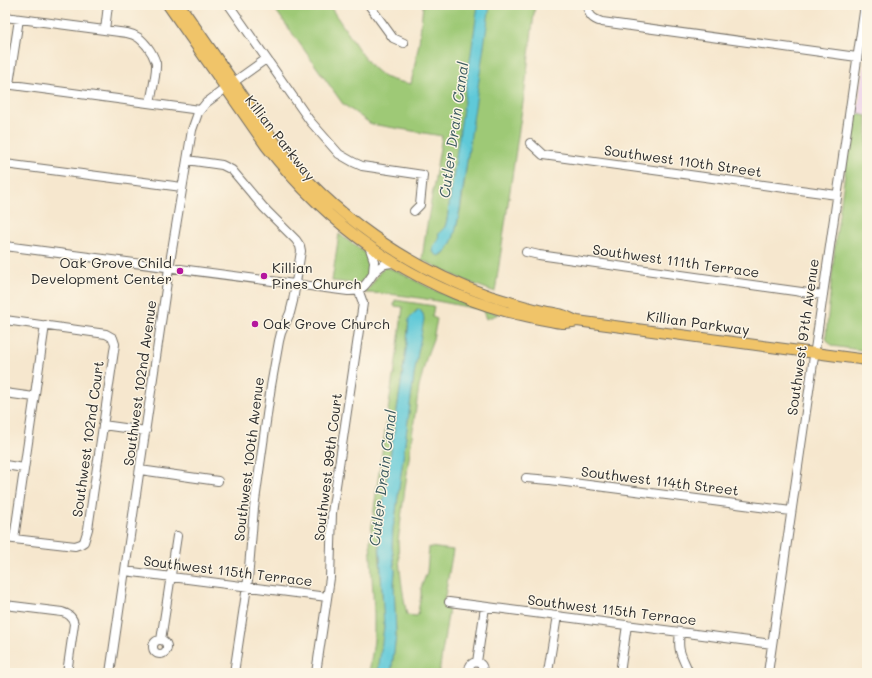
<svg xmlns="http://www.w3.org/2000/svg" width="872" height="678" font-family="Mali,sans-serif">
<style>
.built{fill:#ecd1eb}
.green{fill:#9ec976;stroke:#647a50;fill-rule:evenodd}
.water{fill:#5ec9d8;stroke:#447a82}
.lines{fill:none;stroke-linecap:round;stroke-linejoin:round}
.minor-casing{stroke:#726d64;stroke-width:10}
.major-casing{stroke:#726d64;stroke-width:12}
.minor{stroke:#fff;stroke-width:8}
.major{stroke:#f0c469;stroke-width:10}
.poi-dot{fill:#b5179e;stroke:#fcf5e5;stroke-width:1.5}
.labels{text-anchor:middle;stroke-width:3;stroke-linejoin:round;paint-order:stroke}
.street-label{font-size:14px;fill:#2b2b2b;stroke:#fcf5e5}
.poi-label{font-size:14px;fill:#2b2b2b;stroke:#fcf5e5;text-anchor:start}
.water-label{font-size:15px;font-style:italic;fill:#3a5a5f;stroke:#fcf5e5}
</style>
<rect width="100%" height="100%" fill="#fcf5e5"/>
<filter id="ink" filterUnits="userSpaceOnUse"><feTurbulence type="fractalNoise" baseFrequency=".025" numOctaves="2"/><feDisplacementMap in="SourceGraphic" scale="8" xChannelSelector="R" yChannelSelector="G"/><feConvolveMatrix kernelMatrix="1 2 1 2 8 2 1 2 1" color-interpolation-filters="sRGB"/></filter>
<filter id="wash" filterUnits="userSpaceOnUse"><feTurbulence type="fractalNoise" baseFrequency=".012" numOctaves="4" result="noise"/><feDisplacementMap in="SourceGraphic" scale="16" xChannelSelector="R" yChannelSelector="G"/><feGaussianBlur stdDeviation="0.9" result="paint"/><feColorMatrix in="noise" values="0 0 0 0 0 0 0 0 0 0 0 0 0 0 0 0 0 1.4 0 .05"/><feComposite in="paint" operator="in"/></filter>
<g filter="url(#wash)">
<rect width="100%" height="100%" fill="#f6e7ce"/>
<path class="built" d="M867,52V115L857,114Z"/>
<path class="green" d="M272,5H329L359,50L372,67L384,77L396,81L411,84L419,43L423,5H535L525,89L495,292L466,281L422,260L425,237L442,136L371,124L343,104ZM459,139L469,141C466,165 461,237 445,252C445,253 441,255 440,256L433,252L434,245L438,241L439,233L445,227L447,220Z
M857,114L867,116V351L832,346L827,340L826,336L835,244L852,124Z
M339,234L368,255C371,266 369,278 358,284L332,281Z
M385,267L395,270L430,288L463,303L499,314L486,319L483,311L478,309C441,302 403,293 365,293L373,283L379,273Z
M395,300L434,306L432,317L437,319L433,339L427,355L419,387L414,421L398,541C399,566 402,591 407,615L417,616L418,615L419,606L421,596V588L427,572L429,547L453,550L443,607L449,608L439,673H391L396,636L394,584L395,571L392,547L393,527L395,519L414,375L420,334L423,322V314L419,309C406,317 408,330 407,343L383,505L379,535V547L384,620L383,638L378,673H369L372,654L374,640V612L370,541L376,494L393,376H394L403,307L394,306Z"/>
<path class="water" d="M478,5H490L460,209C457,223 454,251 438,256L433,252L434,245L438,241L439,233L445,227L447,220Z
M419,309L423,314L424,319L414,375L395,519L393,527L392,547L395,571L394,584L396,636L391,673H378L384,627L379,535L383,505L407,343L409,319L411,316Z"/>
</g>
<g filter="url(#ink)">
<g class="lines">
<g class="minor-casing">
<path id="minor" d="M229,5L310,121L339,154L353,162L362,166L423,175L420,205L414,211
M369,5L393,38L404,43
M588,5C588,15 592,19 602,22L857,57
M5,17L127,33C137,35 141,39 147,46C151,51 154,57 156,63C157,72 152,92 150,103
M105,30L108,5
M5,84L200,110
M9,84L19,19
M530,143L543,155L837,195
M187,160L222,165L232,170L264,208L296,240L300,246L301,251L293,301L290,313L281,333L279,341L271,386L254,508L248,580L234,673
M5,164L182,187
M5,246L348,291C369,292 367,276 380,267C384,263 390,263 395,263
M369,246L374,261L373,273
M526,252L539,255L823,295
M5,320L106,334L113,338L115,344L88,529L84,542L81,544L75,546L5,538
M5,393L34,397
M103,425L146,431
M5,465L24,468
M140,470L218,481
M526,478L550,480L791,511
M14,539L45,325
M125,571L327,597
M449,602L772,644
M5,605L62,612C69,614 73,617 74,624L67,673
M680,632C677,653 682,655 689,673
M161,640L177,536
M153 647a7 7 0 1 1 14 0a7 7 0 1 1-14 0Z
M477,662L485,607
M548,672L557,616
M110,673L169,268L192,130L198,113L206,103L238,79L266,59
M316,673L330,578L332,513L362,310L363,303L358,289
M470,673C465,659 487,659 482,673
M620,673L627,625
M768,673L865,5"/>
</g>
<g class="major-casing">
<path id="major" d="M168,5L266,146C328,226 410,285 508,312C522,315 536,319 550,321C554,322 558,323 562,323C567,323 572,322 577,321L867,360
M180,5L277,145C332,214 406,267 490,296C506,301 522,306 539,310C547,312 555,313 563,315C568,317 572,319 577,321"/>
</g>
<use href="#minor" class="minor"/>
<use href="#major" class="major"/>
</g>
</g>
<g class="poi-dot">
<circle cx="180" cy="271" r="4"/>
<circle cx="264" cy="276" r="4"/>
<circle cx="255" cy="324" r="4"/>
</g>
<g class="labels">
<g class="street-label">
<text transform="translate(280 138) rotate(52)" y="5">Killian Parkway</text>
<text transform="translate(683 161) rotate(8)" y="5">Southwest 110th Street</text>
<text transform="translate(676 261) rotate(8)" y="5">Southwest 111th Terrace</text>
<text transform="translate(698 323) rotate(8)" y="5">Killian Parkway</text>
<text transform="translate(803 337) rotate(-82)" y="5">Southwest 97th Avenue</text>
<text transform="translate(140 383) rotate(-82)" y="5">Southwest 102nd Avenue</text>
<text transform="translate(88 439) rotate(-82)" y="5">Southwest 102nd Court</text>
<text transform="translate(249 459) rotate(-83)" y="5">Southwest 100th Avenue</text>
<text transform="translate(328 467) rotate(-83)" y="5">Southwest 99th Court</text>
<text transform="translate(660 481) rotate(7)" y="5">Southwest 114th Street</text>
<text transform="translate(228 571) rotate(7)" y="5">Southwest 115th Terrace</text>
<text transform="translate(612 610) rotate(7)" y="5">Southwest 115th Terrace</text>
</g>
<g class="poi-label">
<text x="172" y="268" text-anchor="end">Oak Grove Child<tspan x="172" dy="16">Development Center</tspan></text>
<text x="272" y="273">Killian<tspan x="272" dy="16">Pines Church</tspan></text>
<text x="263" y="329">Oak Grove Church</text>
</g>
<g class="water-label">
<text transform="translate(454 130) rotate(-82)" y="5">Cutler Drain Canal</text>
<text transform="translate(383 478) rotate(-83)" y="5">Cutler Drain Canal</text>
</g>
</g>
<rect width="872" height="678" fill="none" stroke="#fcf5e5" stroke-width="20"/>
</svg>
